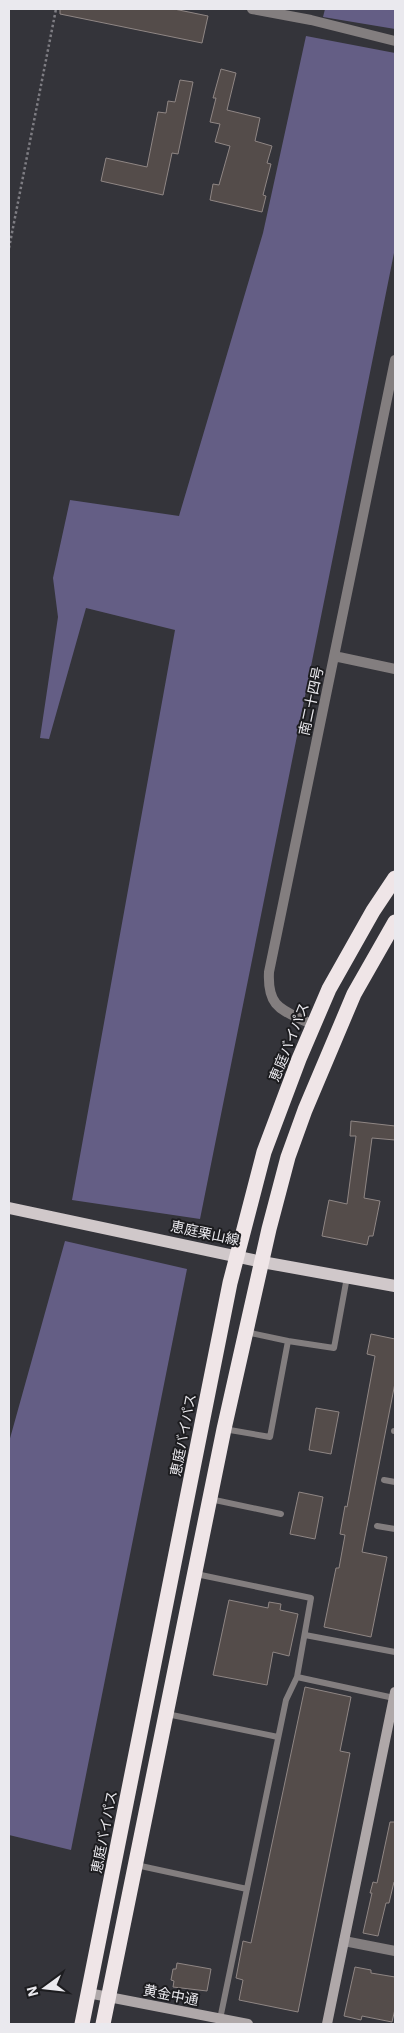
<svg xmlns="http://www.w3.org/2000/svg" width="404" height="2033" font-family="'IBM Plex Sans','Noto Sans JP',sans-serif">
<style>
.forest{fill:#645e85}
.building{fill:#544c4a;stroke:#8f8684}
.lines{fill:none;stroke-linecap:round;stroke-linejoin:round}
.path{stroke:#7e7d83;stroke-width:2.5;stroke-dasharray:2.5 2.5;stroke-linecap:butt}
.lane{stroke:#837e7f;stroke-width:6}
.street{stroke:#837e7f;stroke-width:10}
.secondary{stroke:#afa8a9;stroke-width:10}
.primary{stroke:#d0c8ca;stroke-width:12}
.highway{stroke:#efe5e7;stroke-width:15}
.labels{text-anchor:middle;stroke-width:4;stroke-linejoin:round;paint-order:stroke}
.street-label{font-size:14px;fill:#eae9ee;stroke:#1c1c1f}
</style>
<rect width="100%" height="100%" fill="#34343a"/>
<path class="forest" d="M325,9H395V29L323,17Z
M306,36L395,53V248L200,1219L72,1200L175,630L86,608L49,739L40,738L58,617L53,578L70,500L179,516L263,233Z
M65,1241L187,1269L71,1850L9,1835V1442Z"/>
<path class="building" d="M60,9H174L208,16L202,43L60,14Z
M221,69L236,73L227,110L260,118L255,141L272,146L267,163L271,164L263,195L266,196L262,212L210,200L213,184L219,185L230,146L215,142L220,124L210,122L216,98H213Z
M180,80L193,82L178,154L172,153L163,195L101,181L106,158L147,167L158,112L166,113L168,101L175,102Z
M351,1121L395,1126V1140L372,1138L364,1198L380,1201L373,1236H369L367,1245L322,1236L329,1200L347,1204L356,1136H350Z
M371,1334L395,1339V1383L362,1552L387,1557L371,1637L324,1627L336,1568H339L345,1535L340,1534L345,1506L347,1507L375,1356L367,1354Z
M316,1408L339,1412L331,1454L309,1450Z
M299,1492L323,1497L315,1539L290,1534Z
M229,1600L268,1608L269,1602L281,1604L280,1610L298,1614L289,1656L273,1652L267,1685L213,1675Z
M305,1687L351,1697L340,1751L350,1753L298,2012L239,2000L243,1980L236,1978L243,1941L251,1943Z
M390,1822H395V1882H394L389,1903H386L378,1936L363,1933L372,1893H370L373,1882L377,1883Z
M177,1963L211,1969L207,1991L173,1987L174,1981L171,1980L173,1969H176Z
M355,1967L371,1970V1973L395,1977V2009L392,2022L362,2016L361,2020L344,2016Z"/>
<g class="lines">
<path class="path" d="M9,248L56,9"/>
<path class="lane" d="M288,1341L334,1348L347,1277
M224,1429L270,1437L288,1341L246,1332
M394,1431H395
M384,1480L395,1482
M210,1499L281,1514
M377,1526L395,1529
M196,1574L311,1598L297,1677L286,1700L219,2024
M305,1635L395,1652
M297,1677L394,1698
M167,1714L278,1737
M136,1865L247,1889"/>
<path class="street" d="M252,9L311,20L395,41
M334,656L395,669
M313,1025C284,1010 267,1010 269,972L395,360
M344,1941L395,1951"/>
<path class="secondary" d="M88,1993L248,2024
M327,2024L395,1692"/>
<path class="primary" d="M9,1208L262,1262L395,1286"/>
<path class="highway" d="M82,2024L230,1283L264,1152L299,1059L329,989L373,911L395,878
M103,2024L224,1429L269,1229L288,1157L305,1110L354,994L395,922"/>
</g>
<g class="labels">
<g class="street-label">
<text transform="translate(311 701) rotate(-78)" y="5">南二十四号</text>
<text transform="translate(289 1042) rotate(-68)" y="5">恵庭バイパス</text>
<text transform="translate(205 1233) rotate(12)" y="5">恵庭栗山線</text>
<text transform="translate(183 1435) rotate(-79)" y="5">恵庭バイパス</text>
<text transform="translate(104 1832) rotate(-79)" y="5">恵庭バイパス</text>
<text transform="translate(171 1995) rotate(11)" y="5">黄金中通</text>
</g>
</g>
<rect width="404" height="2033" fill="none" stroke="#eae9ee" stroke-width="20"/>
<g transform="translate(45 1988) rotate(255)" stroke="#1c1c1f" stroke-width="4" paint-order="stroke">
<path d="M0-4L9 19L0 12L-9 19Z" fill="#eae9ee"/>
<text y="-8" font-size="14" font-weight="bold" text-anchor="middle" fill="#eae9ee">N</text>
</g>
</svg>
